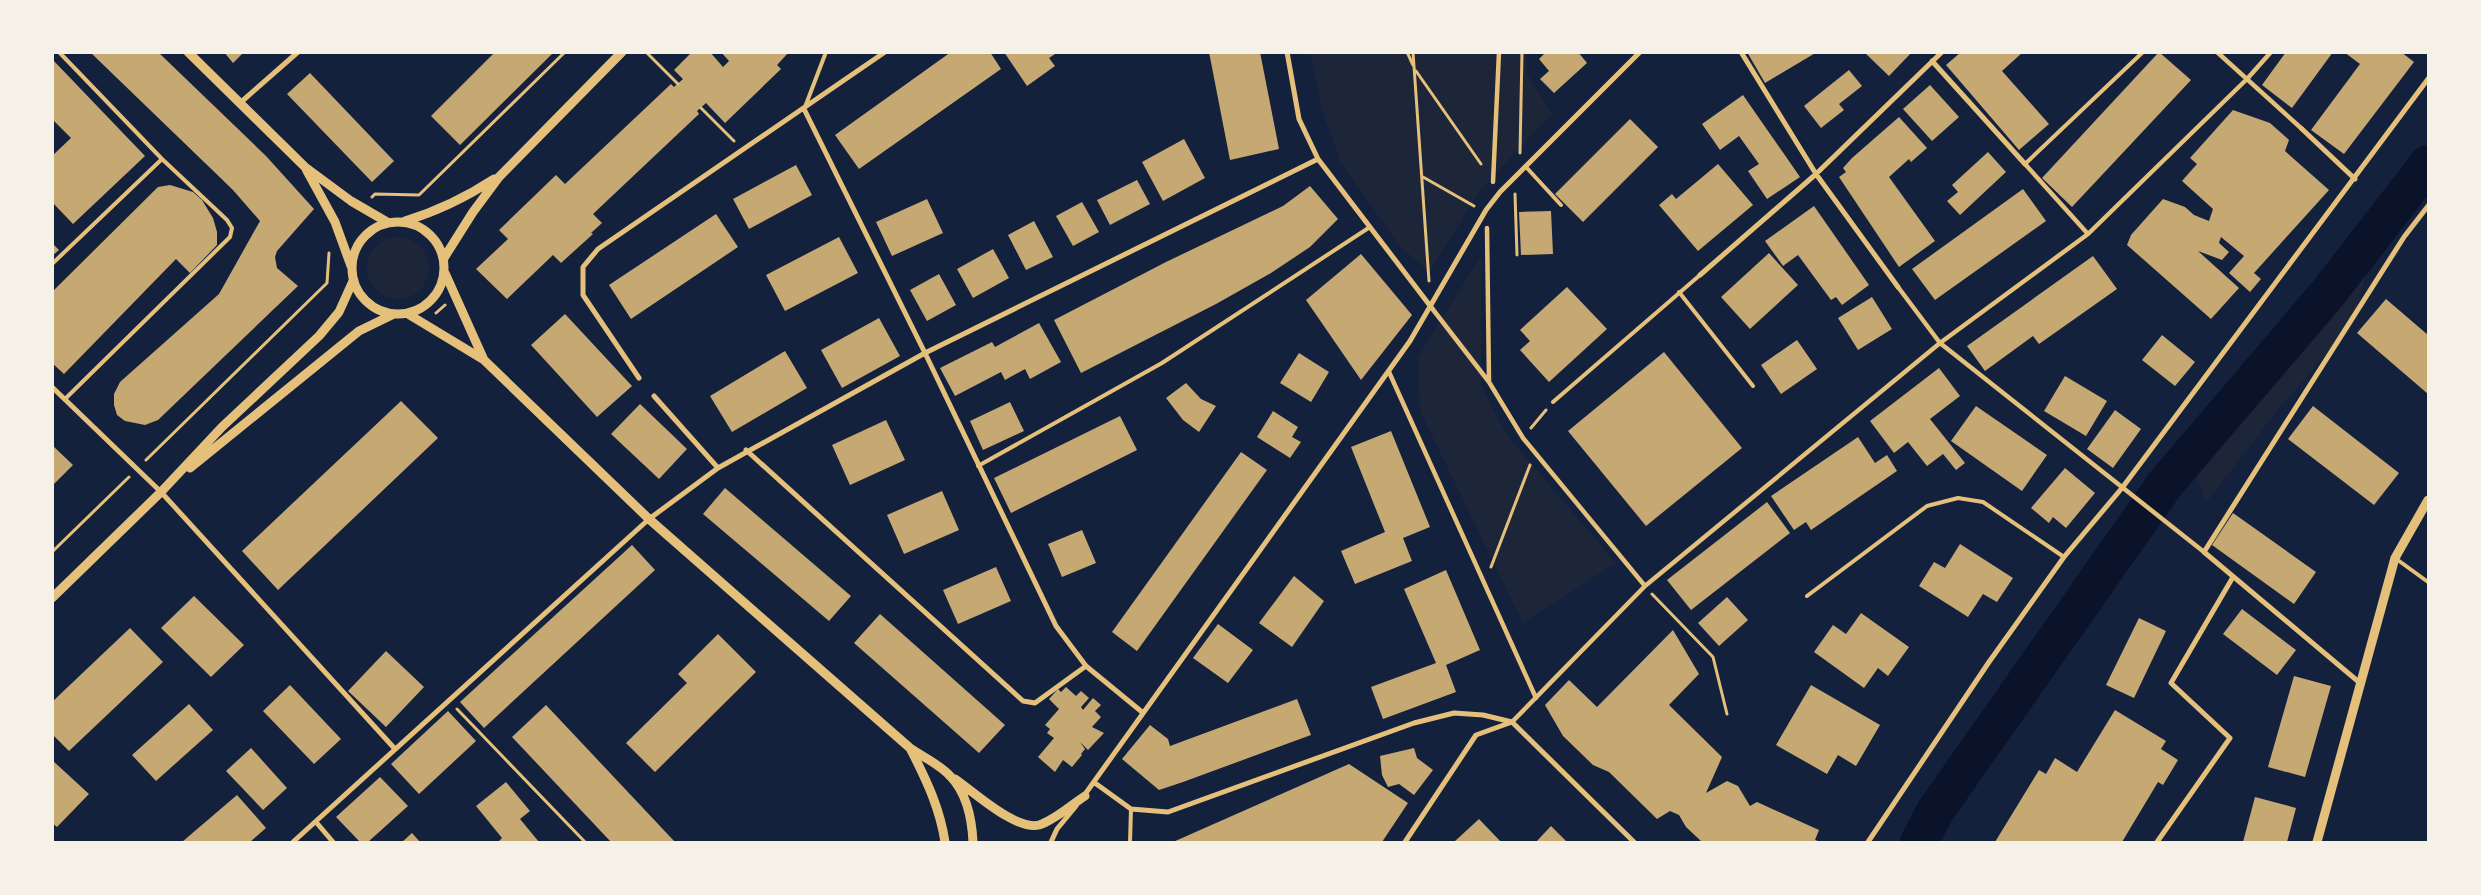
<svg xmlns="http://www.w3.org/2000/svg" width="2481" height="895" font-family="'Alegreya Sans',sans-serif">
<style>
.green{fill:#1d2539}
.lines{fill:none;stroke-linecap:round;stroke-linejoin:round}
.river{stroke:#0b132b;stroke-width:38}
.building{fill:#c6a872}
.path{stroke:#e5c07b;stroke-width:3}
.service{stroke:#e5c07b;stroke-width:4}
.pedestrian{stroke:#e5c07b;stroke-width:4.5}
.minor{stroke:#e5c07b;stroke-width:5}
.tertiary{stroke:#e5c07b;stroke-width:9}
</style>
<rect width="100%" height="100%" fill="#14213d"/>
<path class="green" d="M1310,53H1527L1526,72L1552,114L1481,189L1429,272L1398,244L1340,161L1323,113Z
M367 268a31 31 0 1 1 62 0a31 31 0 1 1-62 0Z
M1481,256V384L1494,412L1511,440L1616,563L1523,623L1420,411L1418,357Z
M2367,269L2354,322L2276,412L2206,503L2193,465L2245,374L2334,287Z"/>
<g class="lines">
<path class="river" d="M1919,842L1936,810L2165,484L2329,292L2428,164"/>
</g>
<path class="building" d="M90,52H158L266,156L314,209L277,251L275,257L277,268L298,286L158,420L145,425L125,421L117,415L114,405V394L120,382L219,294L260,221L233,190Z
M224,52H244L233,63Z
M495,52H554L460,145L431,116Z
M692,52H710L723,67L729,61L721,52H789L777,65L781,69L725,123L706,103L697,111L699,114L593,214L602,223L591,233L593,234L561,263L553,255L507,299L476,269L508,239L499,230L556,175L565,184L671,84L674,87L683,79L674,70Z
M951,52H990L1001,69L859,169L835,135Z
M1004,52H1058L1049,58L1055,66L1027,86Z
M1209,52H1260L1279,149L1230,160Z
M1546,52H1578L1587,63L1554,93L1540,79L1549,71L1539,59Z
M1747,52H1817L1765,83Z
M1864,52H1912L1889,76Z
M1961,52H2023L2002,71L2049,124L2019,150L1946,65Z
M2159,52L2191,80L2072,207L2042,178Z
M2286,52H2333L2292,108L2262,85Z
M2344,52H2401L2414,62L2344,154L2311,130L2360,64Z
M52,59L145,156L73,224L52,202V156L71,138L52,119Z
M1849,70L1862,86L1839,104L1844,110L1821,128L1804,106Z
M310,73L394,161L372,182L287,94Z
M1930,85L1959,117L1932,141L1903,109Z
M1743,95L1800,177L1767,199L1748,171L1759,164L1739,136L1720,150L1702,124Z
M2233,110L2270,123L2289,140L2285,151L2329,190L2254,273L2261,279L2250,292L2229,273L2244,256L2221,237L2219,243L2229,252L2222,260L2198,251L2239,288L2211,319L2127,245L2131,235L2163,199L2185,207L2194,215L2209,221L2213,209L2182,181L2197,164L2190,158Z
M1899,117L1927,148L1911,162L1909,159L1889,177L1935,241L1899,267L1839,177L1846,172L1843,168L1852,158Z
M1630,119L1658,147L1583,222L1555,194Z
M1184,139L1205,178L1163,201L1142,162Z
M1988,152L2006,172L1960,215L1947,201L1958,192L1952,185Z
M1718,164L1753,205L1698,251L1659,205L1672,194L1676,199Z
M796,165L812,195L749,229L733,199Z
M1137,180L1150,204L1110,225L1097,200Z
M170,185L193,192L202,200L213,218L217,232V245L190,273L176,259L64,374L52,363V292L158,187Z
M1310,186L1338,219L1310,247L1271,273L1216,304L1081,373L1054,320L1166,262L1283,206Z
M2023,189L2046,221L1935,300L1912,269Z
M927,199L943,233L892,256L876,222Z
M1082,202L1099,232L1073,246L1056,216Z
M1814,206L1869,285L1842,305L1836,297L1831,300L1798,255L1783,266L1765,241Z
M1551,211L1553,254L1521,255L1519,212Z
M716,214L738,247L631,319L609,285Z
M1034,221L1053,257L1026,270L1008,235Z
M839,237L858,273L785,311L766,275Z
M52,243L59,250L52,256Z
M993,249L1009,278L973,298L957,269Z
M1769,253L1798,285L1750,329L1721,297Z
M1361,254L1412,315L1361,380L1306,300Z
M2093,256L2117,289L2039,344L2033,336L1985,371L1967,346Z
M939,274L956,305L927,321L910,290Z
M1567,287L1607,329L1549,382L1520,350L1530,341L1520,330Z
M1872,297L1892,329L1858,350L1838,318Z
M2386,299L2428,335V394L2357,333Z
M565,314L632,386L597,417L531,345Z
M879,318L900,356L842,388L821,350Z
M1039,323L1061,362L1030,379L1025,369L1005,380L1001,372L955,396L940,368L992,342L995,347Z
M2162,335L2195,362L2175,386L2142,360Z
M1797,340L1817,369L1781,394L1761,365Z
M785,351L807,388L732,432L710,396Z
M1664,352L1742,448L1646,526L1568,431Z
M1299,353L1329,372L1311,402L1280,383Z
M1939,368L1960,396L1930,419L1965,463L1956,470L1943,454L1927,466L1908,442L1894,453L1870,421Z
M2065,376L2107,401L2086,436L2044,411Z
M1186,383L1201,399L1216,406L1199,432L1183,420L1166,398Z
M401,401L438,438L278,590L242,551Z
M1010,402L1024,431L983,450L970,421Z
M640,404L687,449L659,479L611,434Z
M1976,406L2047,455L2022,491L1951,441Z
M2313,406L2399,473L2374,505L2288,439Z
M2115,410L2141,429L2113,468L2087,449Z
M1273,411L1298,427L1292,437L1301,442L1290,458L1257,437Z
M1120,416L1137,450L1011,513L994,478Z
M886,420L905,460L850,485L832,445Z
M1391,431L1430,527L1403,538L1412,561L1355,584L1341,551L1385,532L1351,447Z
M1858,437L1875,463L1887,455L1897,471L1811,530L1806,522L1794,530L1771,496Z
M52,445L73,465L52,486Z
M1241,452L1267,470L1137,651L1112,632Z
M2065,468L2095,493L2066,528L2053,517L2049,523L2031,508Z
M725,488L851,596L829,621L703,514Z
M942,491L959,530L904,554L887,515Z
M1767,502L1790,533L1691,610L1667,580Z
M2233,513L2316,572L2294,604L2212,545Z
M1082,530L1096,563L1062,577L1048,544Z
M1960,544L2013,578L1997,602L1983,594L1968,617L1919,586L1934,562L1945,568Z
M632,545L655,570L484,728L460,702Z
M996,567L1011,601L958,624L943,590Z
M1446,570L1480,650L1446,665L1456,692L1383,719L1371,687L1436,663L1404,589Z
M1294,576L1324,601L1292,647L1259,623Z
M194,596L244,645L211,677L161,628Z
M1727,597L1748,620L1719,646L1698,623Z
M2242,609L2296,650L2277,675L2223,634Z
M1861,613L1909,647L1888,676L1878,668L1864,688L1814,652L1833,625L1846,634Z
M880,614L1005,725L979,753L854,643Z
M2139,618L2166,631L2134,698L2106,685Z
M1218,624L1253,650L1228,683L1193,658Z
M130,628L163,662L69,751L52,734V702Z
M1673,630L1699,674L1669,705L1722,757L1706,793L1727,781L1738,786L1750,806L1757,802L1819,830L1815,840L1821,842H1699L1701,841L1686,827L1679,815L1670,811L1657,819L1609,772L1593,765L1563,736L1545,705L1569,680L1597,707Z
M718,634L756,672L655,772L626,743L687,683L678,674Z
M386,651L424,687L386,727L348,691Z
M2294,676L2331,686L2305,777L2268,767Z
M290,685L341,739L314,764L263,711Z
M1811,685L1880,725L1856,766L1838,755L1827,774L1776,745Z
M1066,687L1076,696L1081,691L1089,698L1081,707L1083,710L1093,698L1101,705L1095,711L1101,717L1092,727L1104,733L1088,750L1080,742L1085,749L1081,754L1082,755L1072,767L1063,760L1055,772L1038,757L1054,738L1047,733L1050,729L1045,725L1059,709L1049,699L1058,689L1061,692Z
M1297,699L1311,735L1183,782L1159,790L1122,759L1150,725L1168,739L1170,746Z
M189,704L213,730L156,781L132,755Z
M546,705L675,842H611L512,737Z
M2115,710L2166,741L2161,749L2178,760L2163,785L2158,782L2122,842H1995L2039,770L2046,774L2055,758L2077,772Z
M448,711L476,741L419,794L391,764Z
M251,748L287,788L263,810L226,771Z
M1414,748L1417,758L1433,770L1414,795L1399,784L1388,787L1382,775L1380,756Z
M52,760L89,794L57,827L52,823Z
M1349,764L1408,803L1382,842H1173Z
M380,777L408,806L368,842H360L336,817Z
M506,782L530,811L520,819L539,842H500L499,841L502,838L476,806Z
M237,795L266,828L250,842H182Z
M2255,797L2296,808L2287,842H2243Z
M1479,819L1501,842H1454Z
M1551,826L1567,842H1536Z
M412,833L420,842H402Z"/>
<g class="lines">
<path class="path" d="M646,52L678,84
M1407,52L1413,65
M1413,52L1429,281
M1416,71L1481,164
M701,108L734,141
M1520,153L1522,52
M1423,177L1474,206
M1515,194L1517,255
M372,197L375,194L419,195L565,52
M436,313L445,305
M1531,428L1546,410
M146,460L327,283L329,253
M52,552L129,477
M1491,567L1530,465
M1652,594L1713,657L1727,714
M457,709L585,842"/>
<path class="service" d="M805,107L826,52
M2025,164L2143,52
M1526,167L1561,205
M52,264L162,159L59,52
M1679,292L1753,386
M65,399L230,237L232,228L227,220L162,159
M1553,402L1700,275
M978,466L1162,363L1370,227
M2395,558L2428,582
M1807,596L1927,506L1958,498L1983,502L2064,557
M1130,842L1131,809"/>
<path class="pedestrian" d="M2217,52L2302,129
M2025,164L2088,234
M1493,182L1499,52
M1487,228L1489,381
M1898,287L1940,343L2204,552
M1431,307L1489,382L1523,438L1645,586
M1389,372L1536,698
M1512,722L1645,586L1940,343L2088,234L2247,79L2271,52"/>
<path class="minor" d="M1287,52L1299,119L1318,159L1431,307
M1741,52L1816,174L1898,287
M1932,61L2025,164
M240,103L298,52
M804,109L925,353L1056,626L1086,666L1142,712
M2302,129L2355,179
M1700,275L1816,174L1942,52
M639,378L583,295V267L598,249L885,52
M52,387L161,492L395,749
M654,396L718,468
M746,450L1023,701L1035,703L1086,666
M2360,683L2204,552L2404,237L2428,206
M1512,722L1634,842
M1095,783L1131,809L1168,812L1414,723L1454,713L1483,715L1512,722
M1083,797L1410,341L1486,210L1500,192L1640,52
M316,822L333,842
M293,842L649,519L718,468L925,353L1318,159
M1051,842L1057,829L1076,806
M1405,842L1476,735L1512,722
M1868,842L1989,662L2064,557L2122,488L2428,79
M2157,842L2230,738L2171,683L2233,577"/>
<path class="tertiary" d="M188,52L305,167L351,201L387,222
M306,169L335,222L351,266
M405,221C438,211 465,198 494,179
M352 268a46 46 0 1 1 92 0a46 46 0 1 1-92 0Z
M444,258L473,212L499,177L622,52
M445,273L484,360
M408,314L484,360L649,519L910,748C923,757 941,765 951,777C967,794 972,821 973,842
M190,468L359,331L394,314
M52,598L161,492L222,427L319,336L339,312L353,281
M911,750C927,781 940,809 945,842
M955,779C974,792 1016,831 1039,825C1055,820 1071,805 1085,796
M2317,842L2395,558L2428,500"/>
</g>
<rect width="2481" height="895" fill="none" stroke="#f6f1e7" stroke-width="108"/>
</svg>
